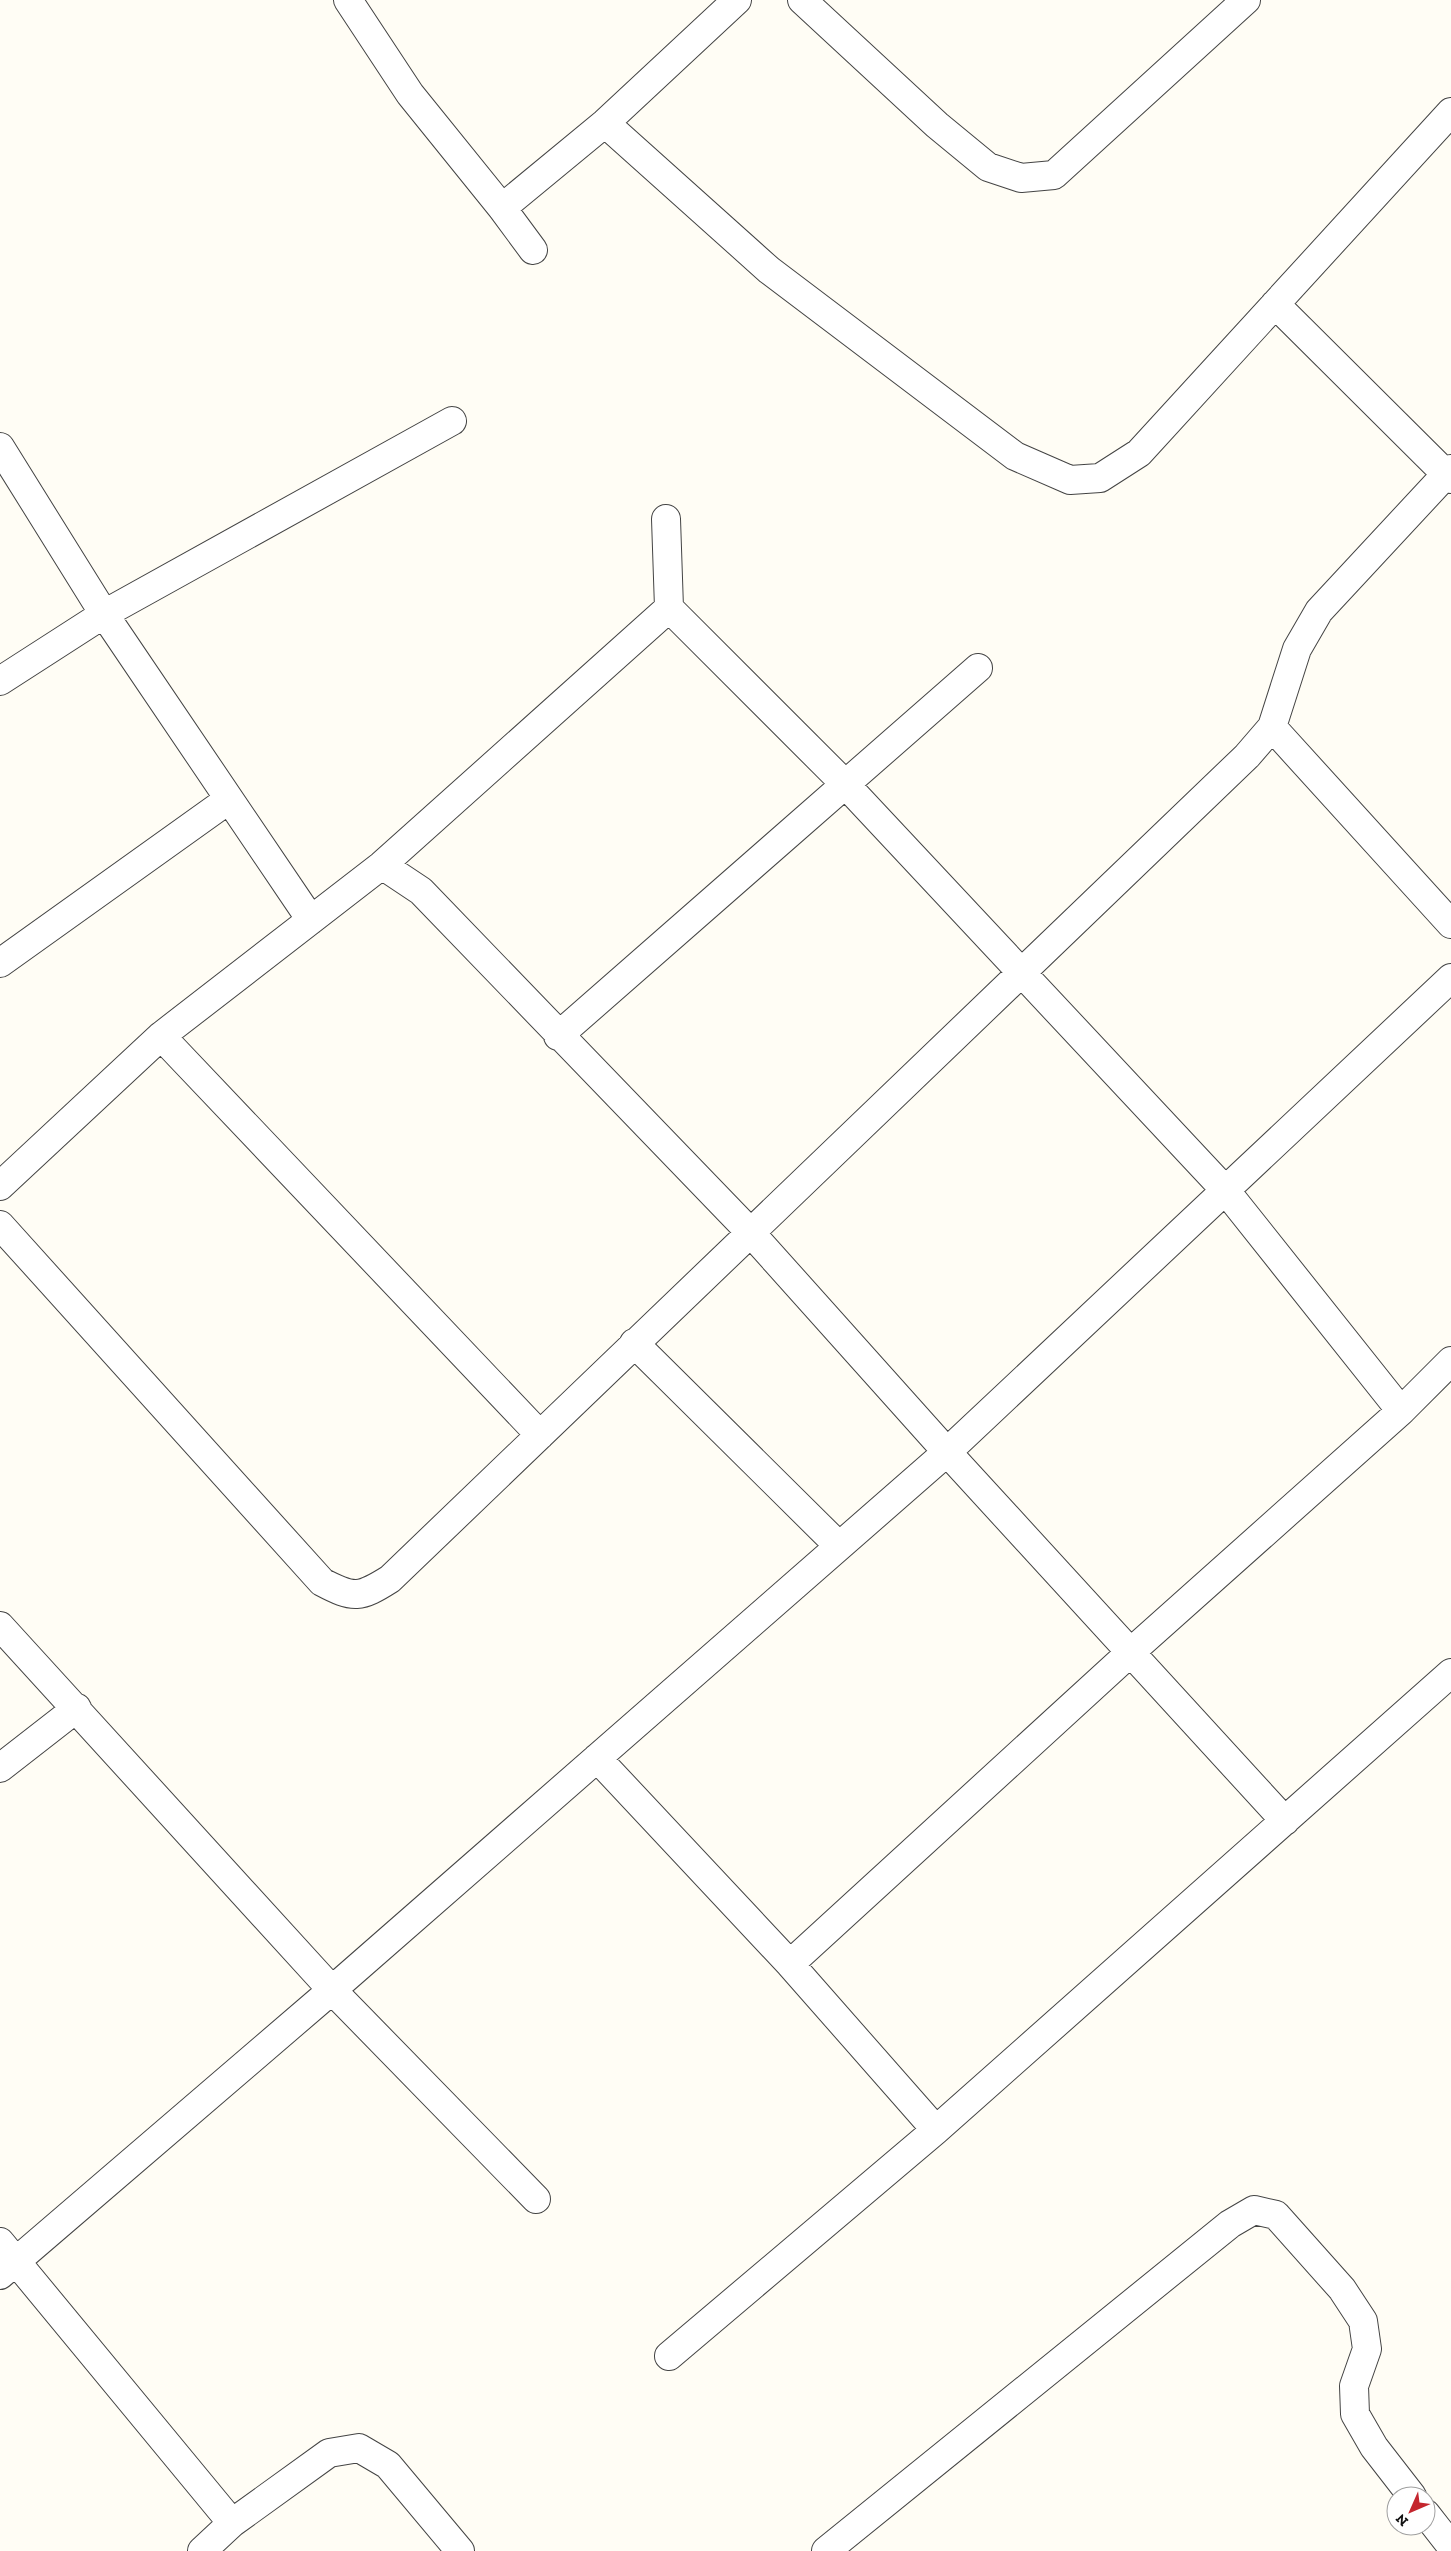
<svg xmlns="http://www.w3.org/2000/svg" width="1451" height="2551" font-family="'Zilla Slab',serif">
<style>
.lines{fill:none;stroke-linecap:round;stroke-linejoin:round}
.street-casing{stroke:#444;stroke-width:30}
.street{stroke:#fff;stroke-width:28}
</style>
<rect width="100%" height="100%" fill="#fffdf5"/>
<g class="lines">
<g class="street-casing">
<path id="street" d="M348,0L410,94L502,208L533,250
M802,0L937,125L988,167L1021,178L1054,175L1246,0
M605,123L769,270L1015,456L1070,480L1100,478L1139,453L1451,112
M502,208L605,123L737,0
M1275,304L1451,479
M0,447L104,614L311,920
M669,608L846,785L1226,1191L1401,1411
M0,681L104,614L452,421
M1272,727L1451,924
M382,865L669,608L666,519
M0,963L228,800
M161,1036L540,1435
M558,1036L978,668
M0,1186L161,1036L382,865L421,891L750,1232L947,1452L1285,1821
M0,1225L322,1582C354,1599 360,1598 390,1579L1247,756L1272,727L1297,649L1319,611L1451,469
M634,1343L839,1546
M0,1626L332,1990L536,2199
M597,1758L790,1964L936,2130
M0,1768L77,1708
M790,1964L1132,1651L1401,1411L1451,1361
M0,2242L232,2523
M0,2275L332,1990L947,1452L1451,978
M669,2356L936,2130L1451,1673
M1426,2514L1451,2546
M202,2551L232,2523L329,2453L359,2448L388,2465L460,2551
M826,2551L1230,2224L1254,2210L1276,2215L1342,2289L1363,2321L1367,2349L1354,2386L1355,2414L1374,2447L1412,2496"/>
</g>
<use href="#street" class="street"/>
</g>
<g transform="translate(1411 2511) rotate(225)"><circle r="24" fill="#ffffff" stroke="#a0a0a0"/>
<path d="M0-4L9 19L0 12L-9 19Z" fill="#c4262e"/>
<text y="-8" font-size="14" font-weight="bold" text-anchor="middle" fill="#111111">N</text>
</g>
</svg>
